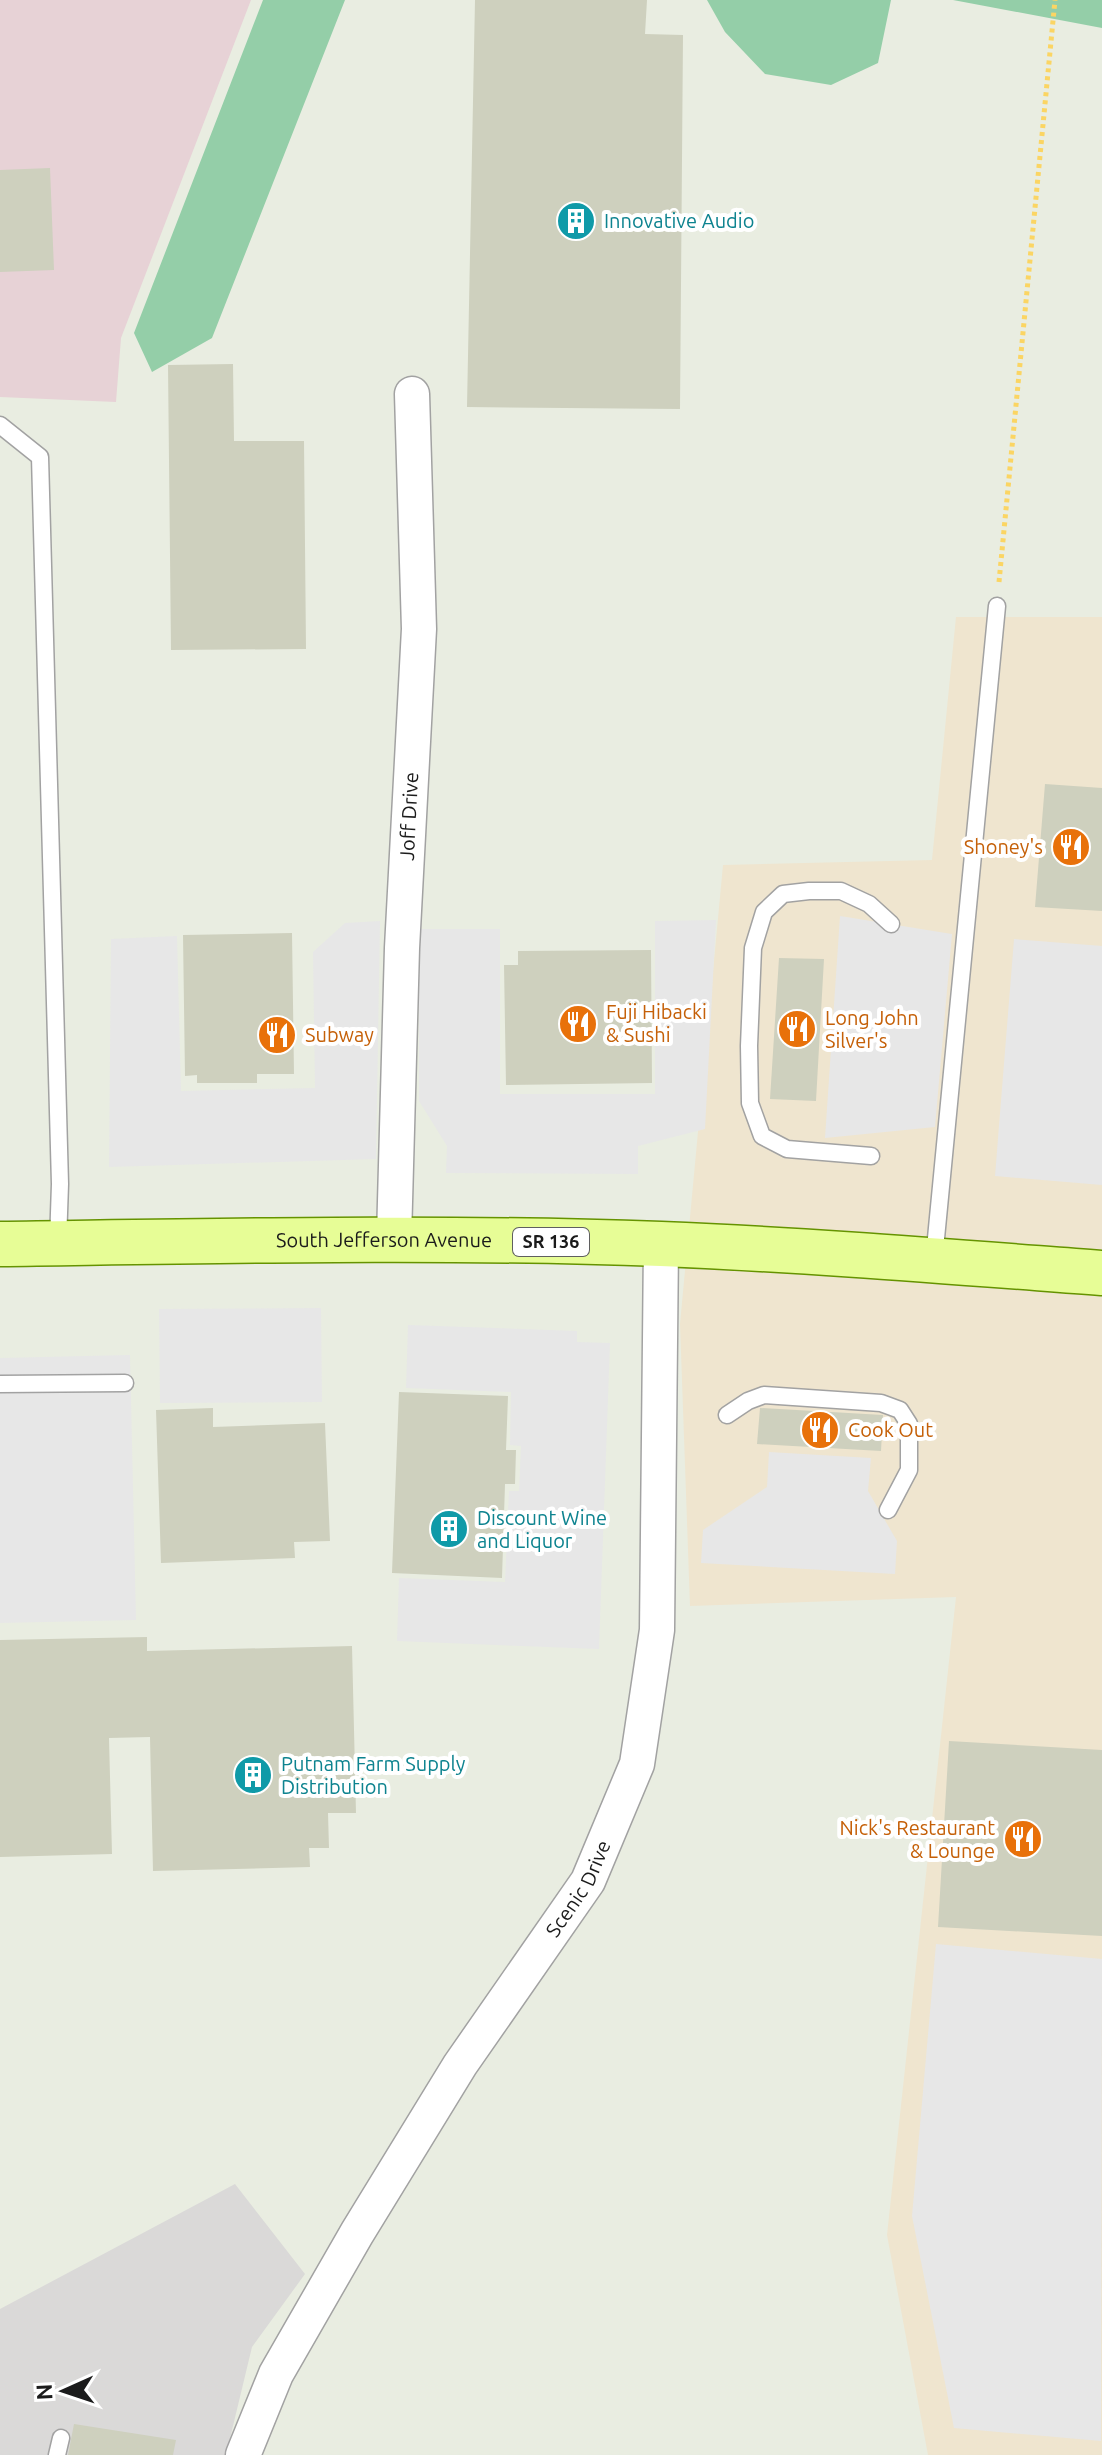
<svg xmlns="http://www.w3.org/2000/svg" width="1102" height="2455" font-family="Ubuntu,sans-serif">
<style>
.residential{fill:#dad9d8}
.commercial{fill:#efe5cf}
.industrial{fill:#e7d2d6}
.forest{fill:#94cea8}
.parking{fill:#e7e7e7}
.building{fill:#ced0be}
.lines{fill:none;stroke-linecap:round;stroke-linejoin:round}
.service-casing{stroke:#a2a2a2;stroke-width:19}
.minor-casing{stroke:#a2a2a2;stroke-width:37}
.primary-casing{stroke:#659300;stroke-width:47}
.path{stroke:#fbd563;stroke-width:5;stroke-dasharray:4 4;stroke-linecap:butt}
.service{stroke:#fff;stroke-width:16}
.minor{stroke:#fff;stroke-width:34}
.primary{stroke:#e7fd96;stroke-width:44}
.labels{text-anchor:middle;stroke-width:8;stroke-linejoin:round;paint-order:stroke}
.shield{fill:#fff;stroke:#5f5f5f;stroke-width:2}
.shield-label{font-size:18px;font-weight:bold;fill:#1b1b1b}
.culture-label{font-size:20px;fill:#0d838f;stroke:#fff;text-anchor:start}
.street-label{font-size:20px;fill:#1b1b1b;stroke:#fff}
.food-label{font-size:20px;fill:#c56008;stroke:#fff;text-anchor:start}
</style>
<rect width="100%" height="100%" fill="#e9ede1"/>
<path class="residential" d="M235,2184L305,2274L252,2347L226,2455H0V2309Z"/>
<path class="commercial" d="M956,617H1102V2455H928L887,2235L956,1597L690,1606L680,1324L723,865L932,860Z"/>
<path class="industrial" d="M0,0H251L121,338L116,402L0,397Z"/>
<path class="forest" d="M263,0H345L212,338L152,372L134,333Z
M707,0H891L878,63L831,85L765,74L725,32Z
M953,0H1102V28Z"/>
<path class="parking" d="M840,916L952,934L935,1127L825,1138Z
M716,920L705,1129L638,1146V1174L446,1173L447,1146L419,1101V929H500V1094H655V921Z
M380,921L376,1159L109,1167L111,939L177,936L181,1091L315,1088L313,952L345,923Z
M1014,939L1102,946V1185L995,1176Z
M321,1308L322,1402L160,1403L159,1309Z
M408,1325L577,1331V1342L610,1343L599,1649L397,1641L399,1578L505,1582L509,1491H519L521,1446L510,1445L511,1392L406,1388Z
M130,1355L136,1620L0,1623V1358Z
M769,1452L871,1458L868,1491L897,1541L895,1574L701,1563L703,1530L767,1487Z
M936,1944L1102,1959L1101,2441L954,2428L912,2216Z"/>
<path class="building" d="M475,0H647L645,34L683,35L680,409L467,407Z
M50,168L54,270L0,272V170Z
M233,364L234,441H304L306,649L171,650L168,365Z
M1045,784L1102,788V911L1035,907Z
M292,933L294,1074H257V1083H197V1075L185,1076L183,935Z
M651,950L652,1083L506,1085L504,965H518V951Z
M779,958L824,959L816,1101L770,1099Z
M399,1392L508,1396L506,1450H516L515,1484H505L502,1578L392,1573Z
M213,1408V1427L325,1423L330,1541L294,1542L295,1558L161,1563L156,1410Z
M760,1408L883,1415L881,1451L757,1444Z
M147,1637V1651L352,1646L356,1813H328L329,1848H309L310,1867L153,1871L150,1737L109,1738L112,1854L0,1857V1640Z
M949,1741L1102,1750V1936L938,1927Z
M74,2424L176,2440L173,2455H68Z"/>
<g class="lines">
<g class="service-casing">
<path id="service" d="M0,425L40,457L60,1184L58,1242
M871,1156L787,1149L762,1136L750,1103L749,1046L753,948L764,912L783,894L809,891H841L869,904L891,924
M934,1259L997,606
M0,1384L125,1383
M727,1415L748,1401L764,1395L881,1403L900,1410L909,1424V1470L888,1510
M57,2455L61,2438"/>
</g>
<g class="minor-casing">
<g id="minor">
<path id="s1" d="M394,1238L402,948L419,629L412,394"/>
<path id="s2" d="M243,2455L276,2374L357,2233L460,2065L588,1881L637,1764L657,1630L661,1244"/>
</g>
</g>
<g class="primary-casing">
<g id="primary">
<path id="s3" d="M0,1244C220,1241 440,1236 661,1244C808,1250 955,1262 1102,1273"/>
</g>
</g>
<path class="path" d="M999,582L1055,0"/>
<use href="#service" class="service"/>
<use href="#minor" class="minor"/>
<use href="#primary" class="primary"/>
</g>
<defs>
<g id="building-disc" transform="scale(2)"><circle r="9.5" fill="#0f9aa8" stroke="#fff"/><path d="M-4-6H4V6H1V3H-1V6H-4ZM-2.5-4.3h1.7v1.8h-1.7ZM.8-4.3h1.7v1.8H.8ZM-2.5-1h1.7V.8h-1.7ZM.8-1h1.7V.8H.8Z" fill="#fff"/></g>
<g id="restaurant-disc" transform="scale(2)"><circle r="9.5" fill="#e8710a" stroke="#fff"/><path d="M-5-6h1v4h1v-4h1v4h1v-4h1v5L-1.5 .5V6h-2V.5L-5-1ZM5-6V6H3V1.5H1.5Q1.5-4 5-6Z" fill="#fff"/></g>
</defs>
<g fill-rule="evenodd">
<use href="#building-disc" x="576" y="221"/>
<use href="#restaurant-disc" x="1071" y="847"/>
<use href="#restaurant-disc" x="578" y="1024"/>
<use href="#restaurant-disc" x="797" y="1029"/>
<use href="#restaurant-disc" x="277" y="1035"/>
<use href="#restaurant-disc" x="820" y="1430"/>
<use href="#building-disc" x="449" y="1529"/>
<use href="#building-disc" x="253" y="1775"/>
<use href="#restaurant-disc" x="1023" y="1839"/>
</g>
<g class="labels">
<rect class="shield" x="513" y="1228" width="76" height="28" rx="6"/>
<g class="shield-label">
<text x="551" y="1248">SR 136</text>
</g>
<g class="culture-label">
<text x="604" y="228">Innovative Audio</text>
<text x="477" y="1525">Discount Wine<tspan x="477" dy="23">and Liquor</tspan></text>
<text x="281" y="1771">Putnam Farm Supply<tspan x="281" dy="23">Distribution</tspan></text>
</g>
<g class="street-label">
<text dy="7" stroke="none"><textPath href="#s1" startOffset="422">Joff Drive</textPath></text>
<text dy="7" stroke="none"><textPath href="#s3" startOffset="384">South Jefferson Avenue</textPath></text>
<text dy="7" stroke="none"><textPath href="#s2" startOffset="660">Scenic Drive</textPath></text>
</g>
<g class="food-label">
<text x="1043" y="854" text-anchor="end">Shoney's</text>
<text x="606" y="1019">Fuji Hibacki<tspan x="606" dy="23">&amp; Sushi</tspan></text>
<text x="825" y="1025">Long John<tspan x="825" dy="23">Silver's</tspan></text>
<text x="305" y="1042">Subway</text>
<text x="848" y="1437">Cook Out</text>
<text x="995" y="1835" text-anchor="end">Nick's Restaurant<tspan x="995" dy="23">&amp; Lounge</tspan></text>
</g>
</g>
<g transform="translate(64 2391) rotate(267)" stroke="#ffffff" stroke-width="6" paint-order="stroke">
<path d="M0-6L14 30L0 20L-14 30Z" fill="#1b1b1b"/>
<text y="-12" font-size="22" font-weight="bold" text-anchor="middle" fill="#1b1b1b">N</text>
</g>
</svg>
